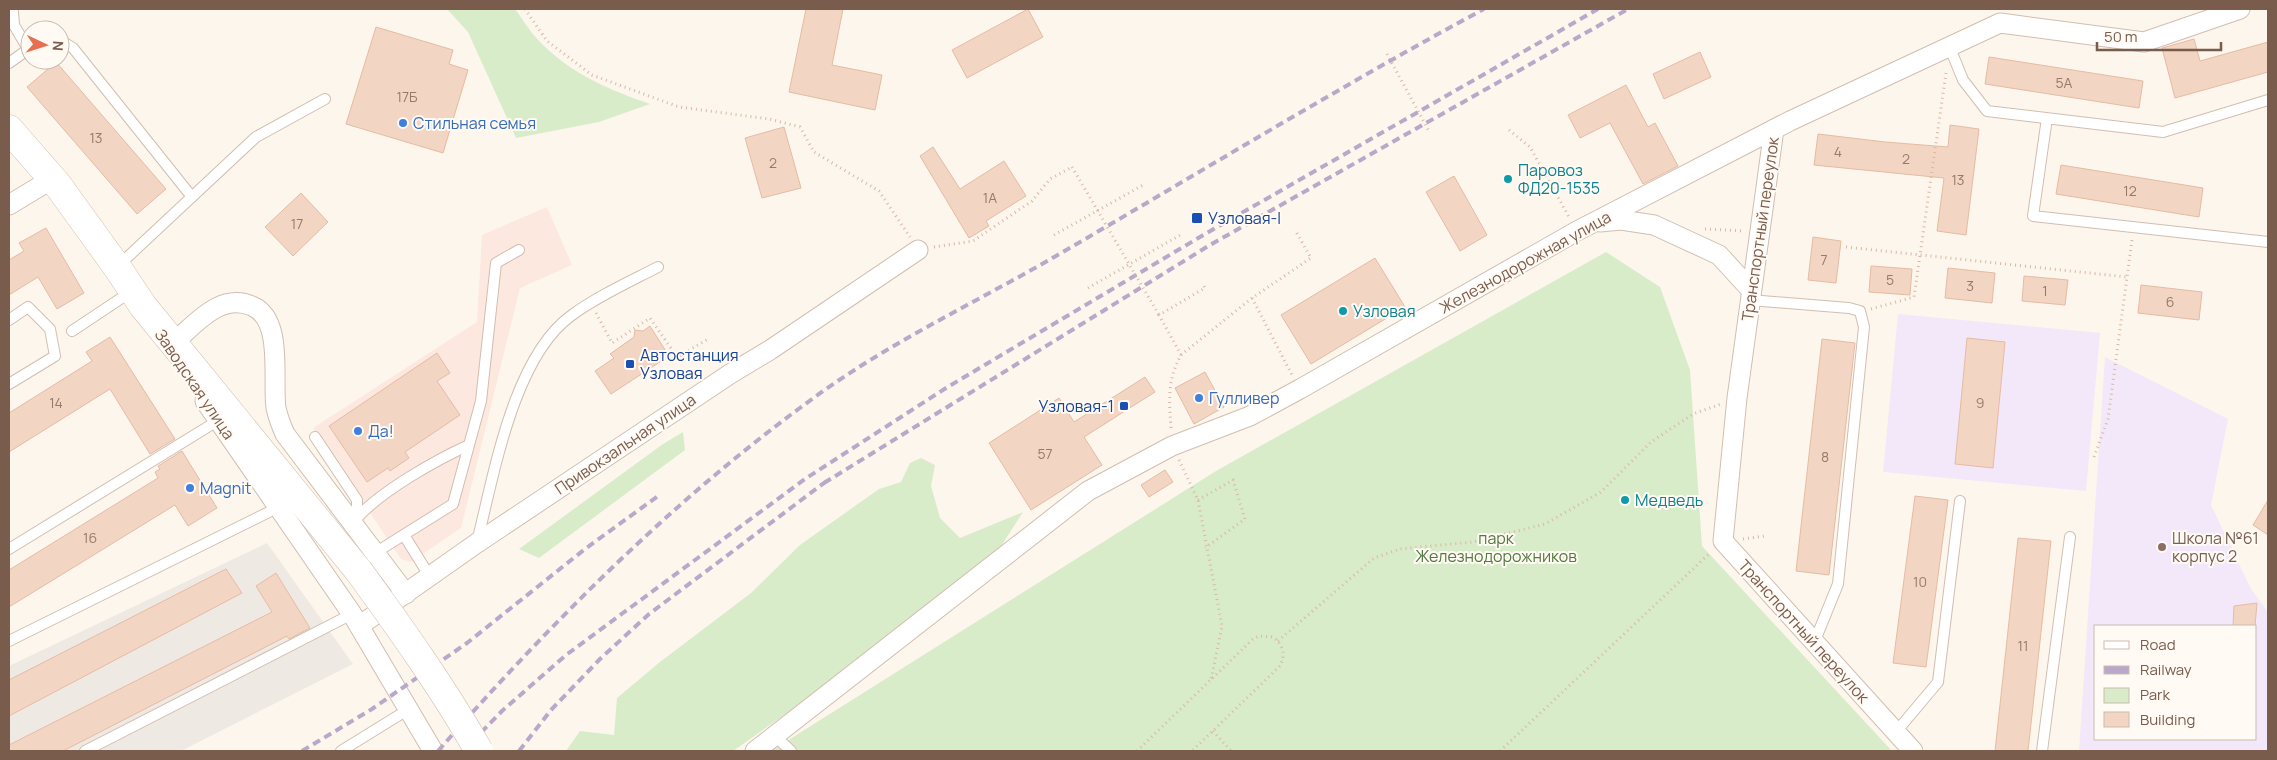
<svg xmlns="http://www.w3.org/2000/svg" width="2277" height="760" font-family="Manrope,sans-serif">
<style>
.commercial{fill:#fde8e0}
.industrial{fill:#efe9e4}
.education{fill:#f3e8fa;fill-rule:evenodd}
.green{fill:#d8ecc9}
.building{fill:#f3d5c3;stroke:#e6bba3}
.lines{fill:none;stroke-linecap:round;stroke-linejoin:round}
.service-casing{stroke:#d1beb0;stroke-width:12}
.minor-casing{stroke:#d1beb0;stroke-width:21}
.secondary-casing{stroke:#d6c0b0;stroke-width:29}
.path{stroke:#d9b8a5;stroke-width:3;stroke-dasharray:1 4;stroke-linecap:butt}
.service{stroke:#fff;stroke-width:10}
.minor{stroke:#fff;stroke-width:19}
.secondary{stroke:#fff;stroke-width:28}
.rail{stroke:#b9a8c9;stroke-width:4;stroke-dasharray:8 5;stroke-linecap:butt}
.secondary-bridge-casing{stroke:#d6c0b0;stroke-width:29;stroke-linecap:butt}
.path-bridge{stroke:#d9b8a5;stroke-width:3;stroke-dasharray:1 4;stroke-linecap:butt}
.secondary-bridge{stroke:#fff;stroke-width:28}
.shop-dot{fill:#3f7fe0;stroke:#fffaf3;stroke-width:2}
.culture-dot{fill:#0f9aa8;stroke:#fffaf3;stroke-width:2}
.transit-dot{fill:#1a4fb4;stroke:#fffaf3;stroke-width:2}
.education-dot{fill:#8d6e63;stroke:#fffaf3;stroke-width:2}
.labels{text-anchor:middle;stroke-width:4;stroke-linejoin:round;paint-order:stroke}
.number-label{font-size:14px;fill:#987a6a}
.shop-label{font-size:16px;fill:#366cbe;stroke:#fffaf3;text-anchor:start}
.culture-label{font-size:16px;fill:#0d838f;stroke:#fffaf3;text-anchor:start}
.transit-label{font-size:16px;fill:#164399;stroke:#fffaf3;text-anchor:start}
.street-label{font-size:16px;fill:#7a5c4d;stroke:#fffaf3}
.park-label{font-size:16px;fill:#537a41;stroke:#fffaf3}
.education-label{font-size:16px;fill:#785e54;stroke:#fffaf3;text-anchor:start}
</style>
<rect width="100%" height="100%" fill="#fdf6ec"/>
<path class="commercial" d="M547,207L572,265L520,288L461,528L411,562L401,559L313,428L477,322L482,235Z"/>
<path class="industrial" d="M267,543L353,664L181,751H9V666Z"/>
<path class="education" d="M1898,314L2100,333L2086,491L1883,472Z
M2105,357L2228,419L2211,505L2251,589L2268,612V751H2079ZM2096,626H2256V739H2096Z"/>
<path class="green" d="M447,9H515C524,21 532,35 543,45C574,75 610,90 650,104L599,122L516,138L468,32Z
M1606,252L1660,287L1690,370L1702,546L1892,751H771L1216,471Z
M683,432L685,450L539,558L519,549L663,444Z
M921,458L935,465L931,486L940,518L960,538L1023,512L982,576L733,751H566L580,731L614,735L617,698L660,662L751,593L800,545L879,489L901,482L910,463Z"/>
<path class="building" d="M806,9H843L832,65L882,75L875,110L789,92Z
M1028,9L1043,37L967,78L952,50Z
M376,27L453,50L449,64L468,70L443,153L346,124Z
M2194,39L2200,61L2268,42V72L2175,98L2162,48Z
M1700,52L1711,77L1664,99L1653,74Z
M1989,57L2143,81L2139,108L1985,84Z
M56,62L166,189L137,214L27,87Z
M1626,85L1648,127L1655,123L1678,166L1643,184L1610,123L1580,138L1568,115Z
M1950,125L1979,129L1966,235L1937,231L1944,178L1814,165L1818,134L1885,142L1948,147Z
M784,127L801,188L762,198L745,138Z
M933,147L960,189L1004,161L1026,196L986,221L989,226L969,238L920,156Z
M2061,165L2203,188L2199,217L2056,194Z
M1454,176L1487,235L1460,251L1426,192Z
M301,193L328,222L293,256L265,227Z
M46,228L84,293L57,309L38,277L9,295V260L24,251L19,243Z
M1813,237L1841,241L1836,283L1808,280Z
M1375,258L1405,307L1311,364L1281,315Z
M1871,266L1912,269L1910,295L1869,292Z
M1948,268L1995,273L1992,303L1945,298Z
M2024,276L2068,280L2065,305L2022,301Z
M2141,285L2202,292L2199,320L2138,313Z
M650,326L669,356L611,394L595,371L614,358L610,354L634,337L635,330L643,331Z
M110,337L175,439L150,454L110,389L9,452V413L92,361L86,352Z
M1967,338L2005,342L1993,468L1955,464Z
M1822,339L1855,343L1829,575L1796,571Z
M437,353L450,373L437,381L460,415L405,452L409,458L390,471L388,468L367,482L329,426Z
M1205,372L1224,407L1194,424L1175,388Z
M1145,377L1155,392L1084,437L1102,465L1031,510L989,443L1059,398L1074,422Z
M182,451L217,508L188,526L175,505L9,607V570L158,478L155,472L160,469L158,466Z
M1165,470L1173,482L1149,497L1141,485Z
M1915,496L1948,500L1926,667L1893,663Z
M2268,500V535L2253,525Z
M2018,538L2051,541L2028,751H1995Z
M226,569L242,593L9,716V680Z
M276,573L310,628L289,639L287,636L63,751H9V745L272,612L256,586Z
M2257,603L2255,626H2233L2234,606Z"/>
<g class="lines">
<g class="service-casing">
<path id="service" d="M10,9L13,12L14,25L28,49
M60,40L73,48L192,197
M1950,48L1963,80L1987,111L2163,132L2268,100
M9,63L30,48
M2047,118L2033,216L2268,242
M118,266L256,137L325,99
M1750,300L1849,308L1860,311L1864,327L1838,584L1814,643
M9,320L28,307L50,329L55,356L9,384
M72,331L132,291
M315,437L357,500V518
M357,518C381,491 436,460 469,445
M404,535L430,577
M477,542C494,475 513,357 572,315C598,296 629,282 658,267
M374,544L378,551L453,504L481,401L496,263L519,250
M9,549L219,420
M9,641L277,508
M1896,732L1938,682L1960,501
M775,736L791,751
M85,751L352,614
M341,751L409,709
M2042,751L2070,537"/>
</g>
<g class="minor-casing">
<path id="minor" d="M1774,129L1737,398L1723,541L1913,751
M9,205L52,179
M1600,222L1621,220L1654,225L1719,255L1751,290
M174,342C196,324 220,292 252,306C284,319 272,380 276,408C278,417 281,425 285,434L406,594
M205,401L352,614L433,751
M359,626L477,543L730,374L770,350L918,250
M755,751L1088,491L1172,446L1250,416L1300,389L1577,231L1790,121L2000,23L2144,42L2240,9"/>
</g>
<g class="secondary-casing">
<path id="secondary" d="M9,129L57,184L117,267L143,306L358,570"/>
</g>
<path class="path" d="M525,9L547,41L592,75L679,107L769,119L800,127L814,152L879,191L910,237
M1387,54L1430,133
M1509,130L1530,147L1569,217
M1705,229L1743,231
M1054,235L1145,184
M934,247L973,241L1032,201L1050,179L1072,167
M1846,247L2127,277
M1088,288L1182,234
M1252,298L1292,375
M1871,309L1914,297L1946,73
M596,313L612,343L650,318L677,357L710,338
M1181,355L1252,298L1311,258L1295,230
M1171,428C1169,400 1167,381 1181,355L1159,315L1205,288L1203,284
M2094,457L2108,419L2132,240
M1179,460L1198,500L1222,626L1211,680
M1198,500L1233,480L1245,519L1205,548
M1743,539L1765,536
M1278,641L1374,558L1400,549L1473,542L1545,524L1601,492L1651,442L1693,414L1721,404
M1213,731L1231,751
M1137,751L1253,639L1259,636L1273,637C1283,645 1286,654 1280,666L1192,751
M1500,751L1711,552"/>
<use href="#service" class="service"/>
<use href="#minor" class="minor"/>
<use href="#secondary" class="secondary"/>
<path class="rail" d="M824,483L1210,245L1628,9
M302,751L372,709L467,643L585,549L658,496
M438,751C555,618 681,492 826,389C899,338 980,300 1056,256C1199,173 1339,87 1484,9
M463,751L502,711L566,655L805,479L946,388L1205,234L1598,9
M519,751L551,710L600,659L649,614L828,480"/>
<g class="secondary-bridge-casing">
<path id="secondary-bridge" d="M358,570C401,629 443,688 479,751"/>
</g>
<path class="path-bridge" d="M1072,167L1159,315"/>
<use href="#secondary-bridge" class="secondary-bridge"/>
</g>
<g class="shop-dot">
<circle cx="403" cy="123" r="5"/>
<circle cx="1199" cy="398" r="5"/>
<circle cx="358" cy="431" r="5"/>
<circle cx="190" cy="488" r="5"/>
</g>
<g class="culture-dot">
<circle cx="1508" cy="179" r="5"/>
<circle cx="1343" cy="311" r="5"/>
<circle cx="1625" cy="500" r="5"/>
</g>
<g class="transit-dot">
<rect x="1191" y="212" width="12" height="12" rx="2.5"/>
<rect x="625" y="359" width="10" height="10" rx="2.5"/>
<rect x="1119" y="401" width="10" height="10" rx="2.5"/>
</g>
<circle class="education-dot" cx="2162" cy="547" r="5"/>
<g class="labels">
<g class="number-label">
<text x="2064" y="88">5А</text>
<text x="407" y="102">17Б</text>
<text x="96" y="143">13</text>
<text x="1838" y="157">4</text>
<text x="1906" y="164">2</text>
<text x="773" y="168">2</text>
<text x="1958" y="185">13</text>
<text x="2130" y="196">12</text>
<text x="990" y="203">1А</text>
<text x="297" y="229">17</text>
<text x="1824" y="265">7</text>
<text x="1890" y="285">5</text>
<text x="1970" y="291">3</text>
<text x="2045" y="296">1</text>
<text x="2170" y="307">6</text>
<text x="56" y="408">14</text>
<text x="1980" y="408">9</text>
<text x="1045" y="459">57</text>
<text x="1825" y="462">8</text>
<text x="90" y="543">16</text>
<text x="1920" y="587">10</text>
<text x="2023" y="651">11</text>
</g>
<g class="shop-label">
<text x="413" y="129">Стильная семья</text>
<text x="1209" y="404">Гулливер</text>
<text x="368" y="437">Да!</text>
<text x="200" y="494">Magnit</text>
</g>
<g class="culture-label">
<text x="1518" y="176">Паровоз<tspan x="1518" dy="18">ФД20-1535</tspan></text>
<text x="1353" y="317">Узловая</text>
<text x="1635" y="506">Медведь</text>
</g>
<g class="transit-label">
<text x="1208" y="224">Узловая-I</text>
<text x="640" y="361">Автостанция<tspan x="640" dy="18">Узловая</tspan></text>
<text x="1114" y="412" text-anchor="end">Узловая-1</text>
</g>
<g class="street-label">
<text transform="translate(1760 229) rotate(-82)" y="6">Транспортный переулок</text>
<text transform="translate(1525 262) rotate(-29)" y="6">Железнодорожная улица</text>
<text transform="translate(195 384) rotate(56)" y="6">Заводская улица</text>
<text transform="translate(625 444) rotate(-34)" y="6">Привокзальная улица</text>
<text transform="translate(1804 631) rotate(48)" y="6">Транспортный переулок</text>
</g>
<g class="park-label">
<text x="1496" y="544">парк<tspan x="1496" dy="18">Железнодорожников</tspan></text>
</g>
<g class="education-label">
<text x="2172" y="544">Школа №61<tspan x="2172" dy="18">корпус 2</tspan></text>
</g>
</g>
<rect width="2277" height="760" fill="none" stroke="#7a5c4d" stroke-width="20"/>
<rect x="2094" y="625" width="162" height="115" fill="#fffaf3" stroke="#cabbb1"/>
<rect x="2104" y="641" width="25" height="8" fill="#ffffff" stroke="#cabbb1"/>
<text x="2140" y="650" font-size="15" fill="#7a5c4d">Road</text>
<rect x="2104" y="666" width="25" height="8" fill="#b9a8c9" stroke="#cabbb1"/>
<text x="2140" y="675" font-size="15" fill="#7a5c4d">Railway</text>
<rect x="2104" y="688" width="25" height="15" fill="#d8ecc9" stroke="#cabbb1"/>
<text x="2140" y="700" font-size="15" fill="#7a5c4d">Park</text>
<rect x="2104" y="712" width="25" height="15" fill="#f3d5c3" stroke="#cabbb1"/>
<text x="2140" y="725" font-size="15" fill="#7a5c4d">Building</text>
<g transform="translate(45 45) rotate(94)"><circle r="24" fill="#fffaf3" stroke="#cabbb1"/>
<path d="M0-4L9 19L0 12L-9 19Z" fill="#e76f51"/>
<text y="-8" font-size="14" font-weight="bold" text-anchor="middle" fill="#7a5c4d">N</text>
</g>
<path d="M2097 42v8h124v-8" fill="none" stroke="#7a5c4d" stroke-width="2.5"/>
<text x="2104" y="42" font-size="15" fill="#7a5c4d" stroke="#fffaf3" stroke-width="4" paint-order="stroke">50 m</text>
</svg>
